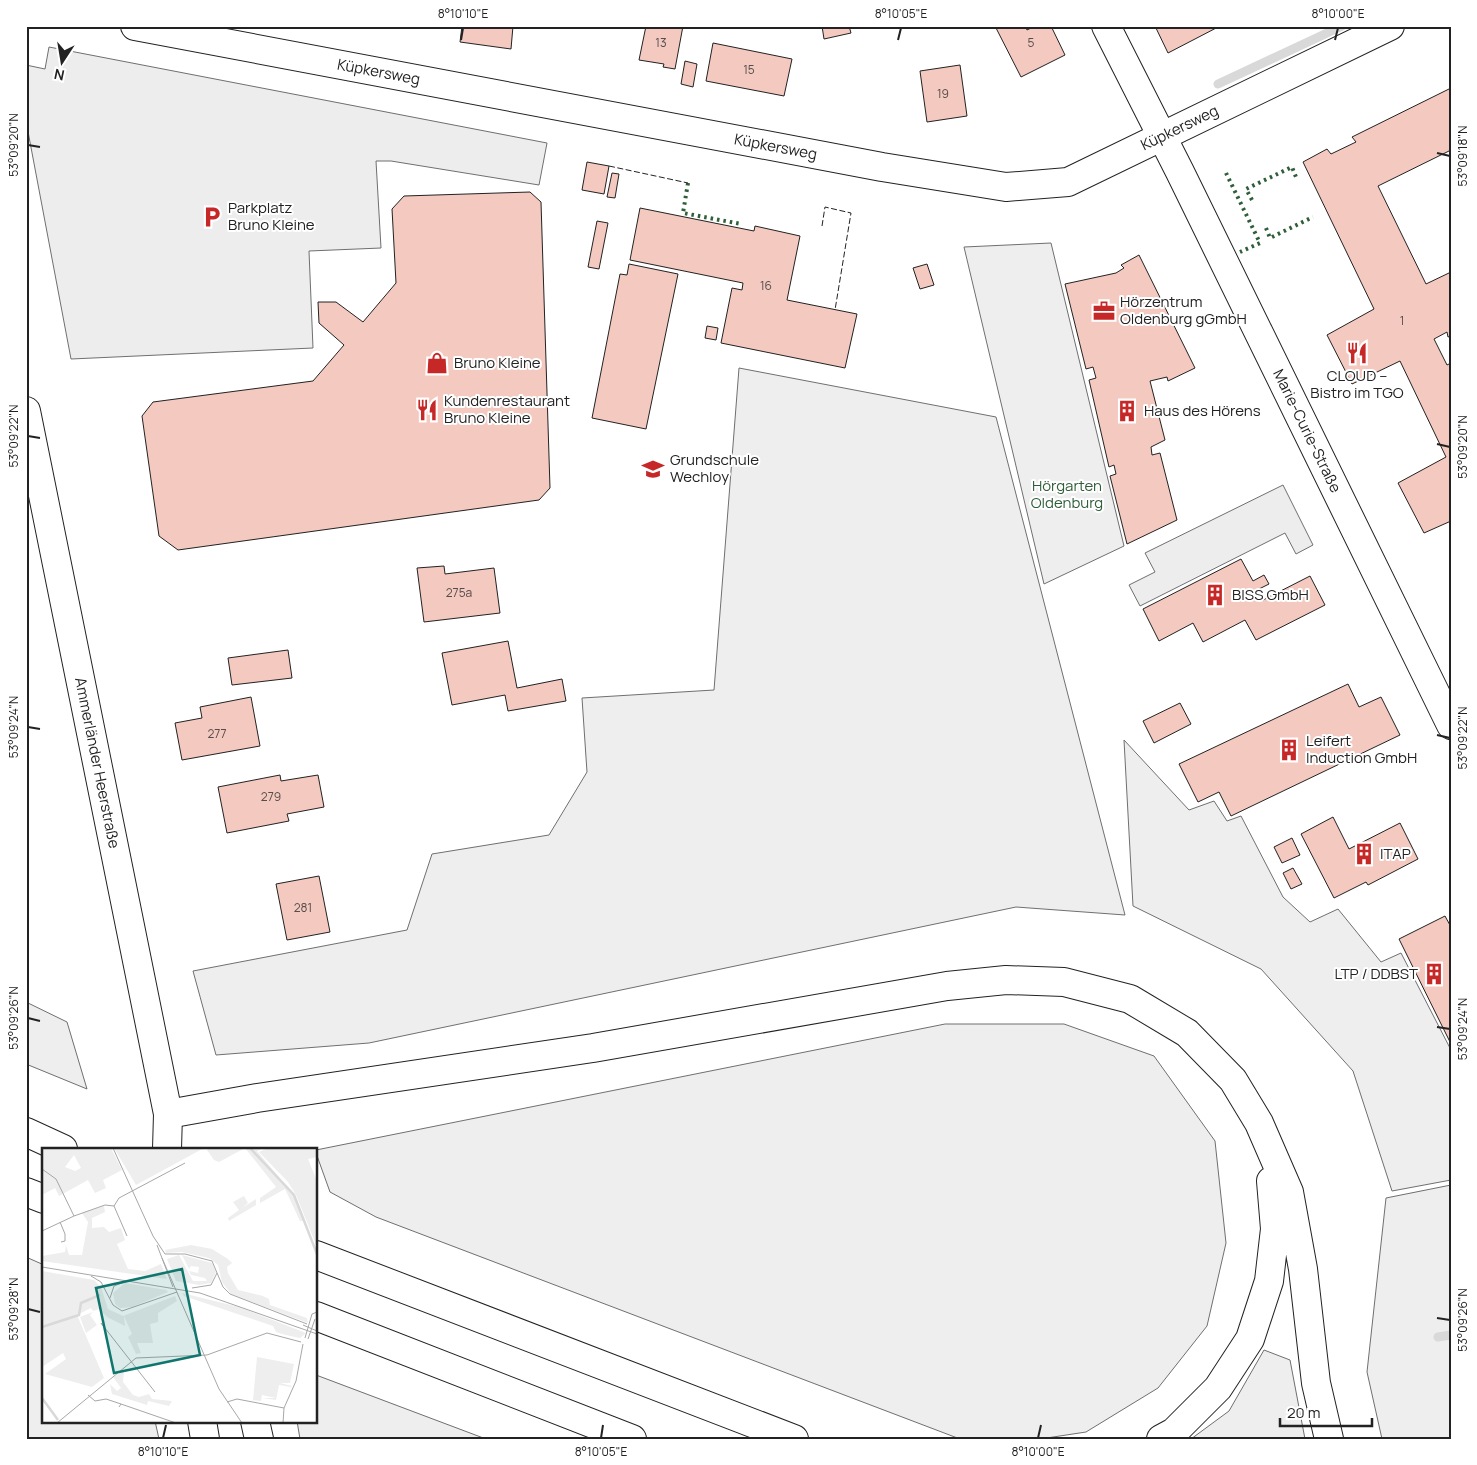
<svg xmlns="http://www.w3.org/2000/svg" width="1477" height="1465" font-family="Manrope,sans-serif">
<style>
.green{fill:#eee;stroke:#6f6f6f}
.parking{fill:#ededed;stroke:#6f6f6f}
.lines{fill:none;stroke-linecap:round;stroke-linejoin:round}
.stream{stroke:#d9d9d9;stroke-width:9}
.building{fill:#f3c9c0;stroke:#222}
.street-casing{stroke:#222;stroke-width:30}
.secondary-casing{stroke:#222;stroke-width:30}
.highway-casing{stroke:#222;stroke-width:30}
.street{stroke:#fff;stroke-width:28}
.secondary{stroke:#fff;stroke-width:28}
.highway{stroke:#fff;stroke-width:28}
.hedge{stroke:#2f5e38;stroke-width:4;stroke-dasharray:2.5 4;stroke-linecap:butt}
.fence{stroke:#222;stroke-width:1;stroke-dasharray:6 2.5;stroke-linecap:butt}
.ticks{fill:none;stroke:#222;stroke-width:2}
.labels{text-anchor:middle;stroke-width:4;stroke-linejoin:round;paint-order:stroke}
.number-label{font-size:12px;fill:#564c4a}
.street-label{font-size:15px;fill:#222;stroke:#fff}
.poi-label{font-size:15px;fill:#222;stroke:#fff;text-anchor:start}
.park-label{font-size:15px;fill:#2f5e38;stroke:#fff}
.inset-river{fill:none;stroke:#d9d9d9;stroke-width:2.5}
.inset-road{fill:none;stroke:#a7a7a7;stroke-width:1}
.view{fill:#0f766e;fill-opacity:0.15;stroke:#0f766e;stroke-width:2.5}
.inset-edge{fill:none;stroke:#222;stroke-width:2.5}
.neatline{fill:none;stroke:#222;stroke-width:2}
.ticks-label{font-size:12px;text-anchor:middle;fill:#222}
</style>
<rect width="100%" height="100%" fill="#fff"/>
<path class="green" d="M1051,243L1124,546L1044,584L964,247Z
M739,368L996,417L1125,915L1016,907L369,1043L216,1055L193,971L407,930L432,854L549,835L587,772L582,698L714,690Z
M1124,740L1189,810L1214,801L1227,821L1241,816L1283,897L1310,922L1338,909L1381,962L1401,953L1451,1050V1180L1392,1191L1353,1071L1261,969L1133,906Z
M26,1002L67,1022L87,1089L26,1064Z
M945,1024H1064L1154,1056L1215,1141L1226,1243L1207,1326L1158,1388L1086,1432L1040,1439H960L376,1217L330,1192L316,1153V1150Z
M1451,1185V1439H1382L1367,1372L1386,1198Z
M26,1257L44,1265V1421H155L159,1439H26Z
M1264,1350L1290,1360L1305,1439H1191L1229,1411Z
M316,1375L486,1439H300L297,1421H316Z"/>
<path class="parking" d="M49,47L547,143L539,185L391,161H376L381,248L309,251L313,348L71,359L26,121V65L45,69Z
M1283,485L1313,545L1296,554L1285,533L1140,606L1129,585L1155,572L1145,553Z"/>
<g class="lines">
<path class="stream" d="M1218,84L1342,26
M1438,1337L1451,1335"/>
</g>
<path class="building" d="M462,26H513L511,49L460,42Z
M646,26H683L675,69L663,67L664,64L639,60Z
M822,26H849L851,33L824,39Z
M995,26H1025L1027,30L1035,26H1051L1065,55L1021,77Z
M1155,26H1220L1168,53Z
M713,43L792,59L784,96L706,81Z
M685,61L697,64L693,87L681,84Z
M960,65L967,116L927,122L920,71Z
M1451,88V150L1378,186L1426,284L1451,272V336L1448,337L1447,332L1434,339L1447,365L1451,363V521L1424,533L1398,483L1446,457L1400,361L1352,384L1327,335L1374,309L1303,162L1327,149L1331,154L1356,142L1352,137Z
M587,162L609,166L604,194L582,190Z
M612,173L619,174L615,198L607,197Z
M530,192L541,202L550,488L539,500L178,550L159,536L142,416L153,402L313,381L344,345L319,323L318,302H336L363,322L396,283L392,209L404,196Z
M640,208L754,231L755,226L800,236L787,300L857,314L845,368L721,343L732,288L742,290L743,283L630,260Z
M597,221L608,223L599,269L588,267Z
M1139,255L1195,368L1168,381L1167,377L1150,381L1165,440L1151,447L1152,455L1160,453L1177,520L1127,544L1110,476L1116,474L1114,465L1109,467L1089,380L1096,378L1093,367L1086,369L1065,284L1116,273L1124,268L1121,265Z
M629,264L678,274L646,429L592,418L620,274L627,275Z
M927,264L934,285L920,289L913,268Z
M707,326L718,328L716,340L705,338Z
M1241,559L1253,581L1264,575L1269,584L1257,590L1263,600L1310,576L1325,605L1256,640L1245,620L1203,642L1193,623L1159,641L1143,609Z
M444,566L445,574L494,568L500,613L424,622L417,568Z
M508,641L517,688L562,679L566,701L508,711L505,695L452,705L442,653Z
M288,650L292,678L232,685L228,658Z
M1348,684L1359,707L1381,697L1400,735L1231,816L1219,792L1198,802L1179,764Z
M251,697L260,746L182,760L175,723L202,718L200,707Z
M1180,703L1191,724L1154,743L1143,721Z
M280,775L281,781L318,775L324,807L287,814L289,821L227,833L218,787Z
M1333,817L1349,849L1400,823L1418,859L1368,885L1366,882L1334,898L1301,834Z
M1292,838L1300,855L1282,863L1274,847Z
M1293,868L1302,884L1291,889L1283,873Z
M319,876L330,932L287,940L276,884Z
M1445,916L1451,927V1044L1399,939Z"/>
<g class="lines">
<g class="street-casing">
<g id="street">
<path id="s1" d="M135,26L882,167L1006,187L1068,182L1390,26"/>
<path id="s2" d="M1106,26L1180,172L1451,725"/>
</g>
</g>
<g class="secondary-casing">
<g id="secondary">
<path id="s3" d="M26,411L168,1114L167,1149"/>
<path d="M202,1421L205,1439"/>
<path d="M255,1421L259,1439"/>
</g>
</g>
<g class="highway-casing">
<path id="highway" d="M168,1114L257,1098L593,1048L947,986L1006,980L1064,982L1130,999L1187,1033L1233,1080L1259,1123L1289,1192L1303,1269L1316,1383L1329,1439
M26,1132L63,1149
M26,1192L44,1199
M316,1255L794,1439
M316,1316L632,1439
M1161,1439L1174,1432L1218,1388L1250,1339L1269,1281L1275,1229L1271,1181"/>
</g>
<use href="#street" class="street"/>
<use href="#secondary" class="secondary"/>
<use href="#highway" class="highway"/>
<path class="hedge" d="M1226,173L1260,243L1240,252
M688,183L683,213L741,224
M1252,200L1246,189L1292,167L1296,177
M1266,228L1270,238L1313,217"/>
<path class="fence" d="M609,166L688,183
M822,226L825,207L851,213L835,310"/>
</g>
<path class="ticks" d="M461,40L463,28M898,40L901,28M1335,40L1338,28M28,145L40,147M1437,153L1450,156M28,436L40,438M1437,444L1450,447M28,727L40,729M1437,735L1450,738M28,1018L40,1021M1437,1027L1450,1029M28,1309L40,1312M1437,1318L1450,1320M163,1438L166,1425M601,1438L603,1425M1038,1438L1041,1425"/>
<defs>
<g id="parking-bare" transform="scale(1.725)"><path d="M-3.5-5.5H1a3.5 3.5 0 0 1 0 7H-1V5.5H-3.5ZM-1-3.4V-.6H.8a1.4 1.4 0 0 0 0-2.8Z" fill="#c62828" stroke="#fff" stroke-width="2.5" paint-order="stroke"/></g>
<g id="office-bare" transform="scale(1.725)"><path d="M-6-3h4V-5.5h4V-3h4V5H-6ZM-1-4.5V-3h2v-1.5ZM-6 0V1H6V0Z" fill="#c62828" stroke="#fff" stroke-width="2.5" paint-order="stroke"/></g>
<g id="restaurant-bare" transform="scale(1.725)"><path d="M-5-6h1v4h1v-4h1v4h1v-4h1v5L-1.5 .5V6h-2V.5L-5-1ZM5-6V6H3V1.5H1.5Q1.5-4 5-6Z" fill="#c62828" stroke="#fff" stroke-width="2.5" paint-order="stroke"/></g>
<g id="shop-bare" transform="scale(1.725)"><path d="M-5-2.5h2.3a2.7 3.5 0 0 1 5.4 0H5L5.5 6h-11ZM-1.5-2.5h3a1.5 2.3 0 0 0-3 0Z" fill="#c62828" stroke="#fff" stroke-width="2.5" paint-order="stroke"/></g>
<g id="building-bare" transform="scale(1.725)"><path d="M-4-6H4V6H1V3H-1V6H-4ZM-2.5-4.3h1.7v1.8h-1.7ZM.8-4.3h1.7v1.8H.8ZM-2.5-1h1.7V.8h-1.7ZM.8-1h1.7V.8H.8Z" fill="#c62828" stroke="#fff" stroke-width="2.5" paint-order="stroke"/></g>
<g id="school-bare" transform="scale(1.725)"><path d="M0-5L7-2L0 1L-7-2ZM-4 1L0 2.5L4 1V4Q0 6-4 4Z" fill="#c62828" stroke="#fff" stroke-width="2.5" paint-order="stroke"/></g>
</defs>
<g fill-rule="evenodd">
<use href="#parking-bare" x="212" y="217"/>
<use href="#office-bare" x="1104" y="311"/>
<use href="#restaurant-bare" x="1357" y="353"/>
<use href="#shop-bare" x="437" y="363"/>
<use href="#restaurant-bare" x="427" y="410"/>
<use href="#building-bare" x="1127" y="411"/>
<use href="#school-bare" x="653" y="469"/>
<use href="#building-bare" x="1215" y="595"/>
<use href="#building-bare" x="1289" y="750"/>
<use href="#building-bare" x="1364" y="854"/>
<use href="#building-bare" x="1434" y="974"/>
</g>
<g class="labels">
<g class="number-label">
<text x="661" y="47">13</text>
<text x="1031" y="47">5</text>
<text x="749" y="74">15</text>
<text x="943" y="98">19</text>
<text x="766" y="290">16</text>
<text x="1402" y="325">1</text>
<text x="459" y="597">275a</text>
<text x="217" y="738">277</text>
<text x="271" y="801">279</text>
<text x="303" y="912">281</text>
</g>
<g class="street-label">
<text dy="5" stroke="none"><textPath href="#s1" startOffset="248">Küpkersweg</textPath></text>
<text dy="5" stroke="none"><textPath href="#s1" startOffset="1072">Küpkersweg</textPath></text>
<text dy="5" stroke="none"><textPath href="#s1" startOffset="652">Küpkersweg</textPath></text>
<text dy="5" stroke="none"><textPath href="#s2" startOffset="452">Marie-Curie-Straße</textPath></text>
<text dy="5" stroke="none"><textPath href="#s3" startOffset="359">Ammerländer Heerstraße</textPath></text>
</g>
<g class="poi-label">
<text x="228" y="213">Parkplatz<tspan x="228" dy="17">Bruno Kleine</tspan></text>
<text x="1120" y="307">Hörzentrum<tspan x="1120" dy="17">Oldenburg gGmbH</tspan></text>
<text x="454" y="368">Bruno Kleine</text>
<text x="1357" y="381" text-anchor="middle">CLOUD –<tspan x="1357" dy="17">Bistro im TGO</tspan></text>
<text x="444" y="406">Kundenrestaurant<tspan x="444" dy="17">Bruno Kleine</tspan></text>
<text x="1144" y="416">Haus des Hörens</text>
<text x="670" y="465">Grundschule<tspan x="670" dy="17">Wechloy</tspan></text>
<text x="1232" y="600">BISS GmbH</text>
<text x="1306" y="746">Leifert<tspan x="1306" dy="17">Induction GmbH</tspan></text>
<text x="1380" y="859">ITAP</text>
<text x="1418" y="979" text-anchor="end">LTP / DDBST</text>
</g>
<g class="park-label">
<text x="1067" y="491">Hörgarten<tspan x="1067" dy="17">Oldenburg</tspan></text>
</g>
</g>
<g transform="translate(42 1148)">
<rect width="275" height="275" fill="#fff"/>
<path d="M0,0H69L80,22L61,32L64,40L53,45L46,32L17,48L13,40L0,47ZM32,7L39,20L33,23L23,19ZM72,0H162L94,37ZM168,0H222L215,3L251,46L262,73H258L243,41L218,55V50L234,39L203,0L177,14L172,12L165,2ZM226,0H275V9L266,11L275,33V99L254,47L246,34L217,4ZM202,48L206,55L200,60L214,51V57L187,73L186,70L197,62L191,54ZM62,58L63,64L50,70V80L62,79L67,84L79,80L83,92L75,96L86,121L103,123L119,116L125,131L0,113V108L23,104L24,97L27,107H40L46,74L40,65ZM149,97L170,101L186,111L190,115L185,119L186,125L196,142L221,148L227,151L228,157L265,170L266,175L189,146L180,134L176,117L167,110L140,104L124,105L123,102ZM137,107L151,133H165L163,130L149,127L147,123L156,125L157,119L149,118L147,121L140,107L170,115L174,124L169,135L157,137L134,133L125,111ZM0,123L52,132L59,139L66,161L81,168L133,148L135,153L116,165V174L108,176L111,195H95L99,205L94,206L86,189L90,186L82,168L83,178L65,169L57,161L51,163L49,160L35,167L62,230L50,239L3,226L24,211L21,205L0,219ZM83,135L124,142L126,144L90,159L78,160L73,156L71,145ZM140,145L197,159L264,185L258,190L244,187L234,184L231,178L142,148ZM51,164L48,167L55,177L44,185L38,169ZM215,209L252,216L248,235H238L250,238L249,239L237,237L234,252L220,250H234L220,247L219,253L208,252H211ZM82,223L81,234L91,247L97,249L107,246L110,251L130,253L127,258L106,253L105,257L70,246L68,236L75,243L79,240L71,229Z" fill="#eee" fill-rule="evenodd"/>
<path class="inset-river" d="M208,0L252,47L275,106M0,179L37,167L39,155L58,147M0,250L16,272"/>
<path class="inset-road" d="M71,0L111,88M0,21L14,31L32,68M72,58L77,50L143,15M72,58L85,88M18,74L23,86V93L19,94M0,83L32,68L63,57L72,58M111,88L123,106H143L170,113L181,139L188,146L265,176M115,97L131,139M120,110L177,241L200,275M0,119L158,145L275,186M49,128L59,134L71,157L80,163L135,144M150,140L169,137L175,125M68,150L72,138L85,133M261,177L275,183M61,178L59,175L113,244M263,190L270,166L275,164M266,191L273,171M46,247L53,253L64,251L79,256M185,254L195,251L242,260L241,275M77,259L79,256L134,275M242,260L254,233L261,196M15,275L94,210L165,207L225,185L259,194"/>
<path class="view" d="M140,121L158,207L72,225L54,140Z"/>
<rect width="275" height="275" class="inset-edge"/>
</g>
<rect width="1477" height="1465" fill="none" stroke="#ffffff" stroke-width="55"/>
<g transform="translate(62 62) rotate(192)" stroke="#ffffff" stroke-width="4" paint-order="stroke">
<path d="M0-4L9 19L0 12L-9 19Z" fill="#222222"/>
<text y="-8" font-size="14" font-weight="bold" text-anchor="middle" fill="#222222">N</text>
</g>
<path d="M1280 1418v8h92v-8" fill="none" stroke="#222222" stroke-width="2.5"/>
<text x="1287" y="1418" font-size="15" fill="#222222" stroke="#ffffff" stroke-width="4" paint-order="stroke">20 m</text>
<rect x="28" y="28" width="1422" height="1410" class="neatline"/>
<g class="ticks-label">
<text x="463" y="18">8°10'10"E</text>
<text x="901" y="18">8°10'05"E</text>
<text x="1338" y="18">8°10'00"E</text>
<text transform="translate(14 145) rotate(-90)" y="4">53°09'20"N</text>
<text transform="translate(1463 156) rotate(-90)" y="4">53°09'18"N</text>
<text transform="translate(14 436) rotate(-90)" y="4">53°09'22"N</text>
<text transform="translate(1463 447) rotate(-90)" y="4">53°09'20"N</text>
<text transform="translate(14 727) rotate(-90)" y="4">53°09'24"N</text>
<text transform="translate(1463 738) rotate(-90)" y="4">53°09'22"N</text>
<text transform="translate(14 1018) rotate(-90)" y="4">53°09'26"N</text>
<text transform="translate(1463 1029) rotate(-90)" y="4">53°09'24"N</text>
<text transform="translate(14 1309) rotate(-90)" y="4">53°09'28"N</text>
<text transform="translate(1463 1320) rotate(-90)" y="4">53°09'26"N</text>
<text x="163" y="1456">8°10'10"E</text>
<text x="601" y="1456">8°10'05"E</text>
<text x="1038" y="1456">8°10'00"E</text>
</g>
</svg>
